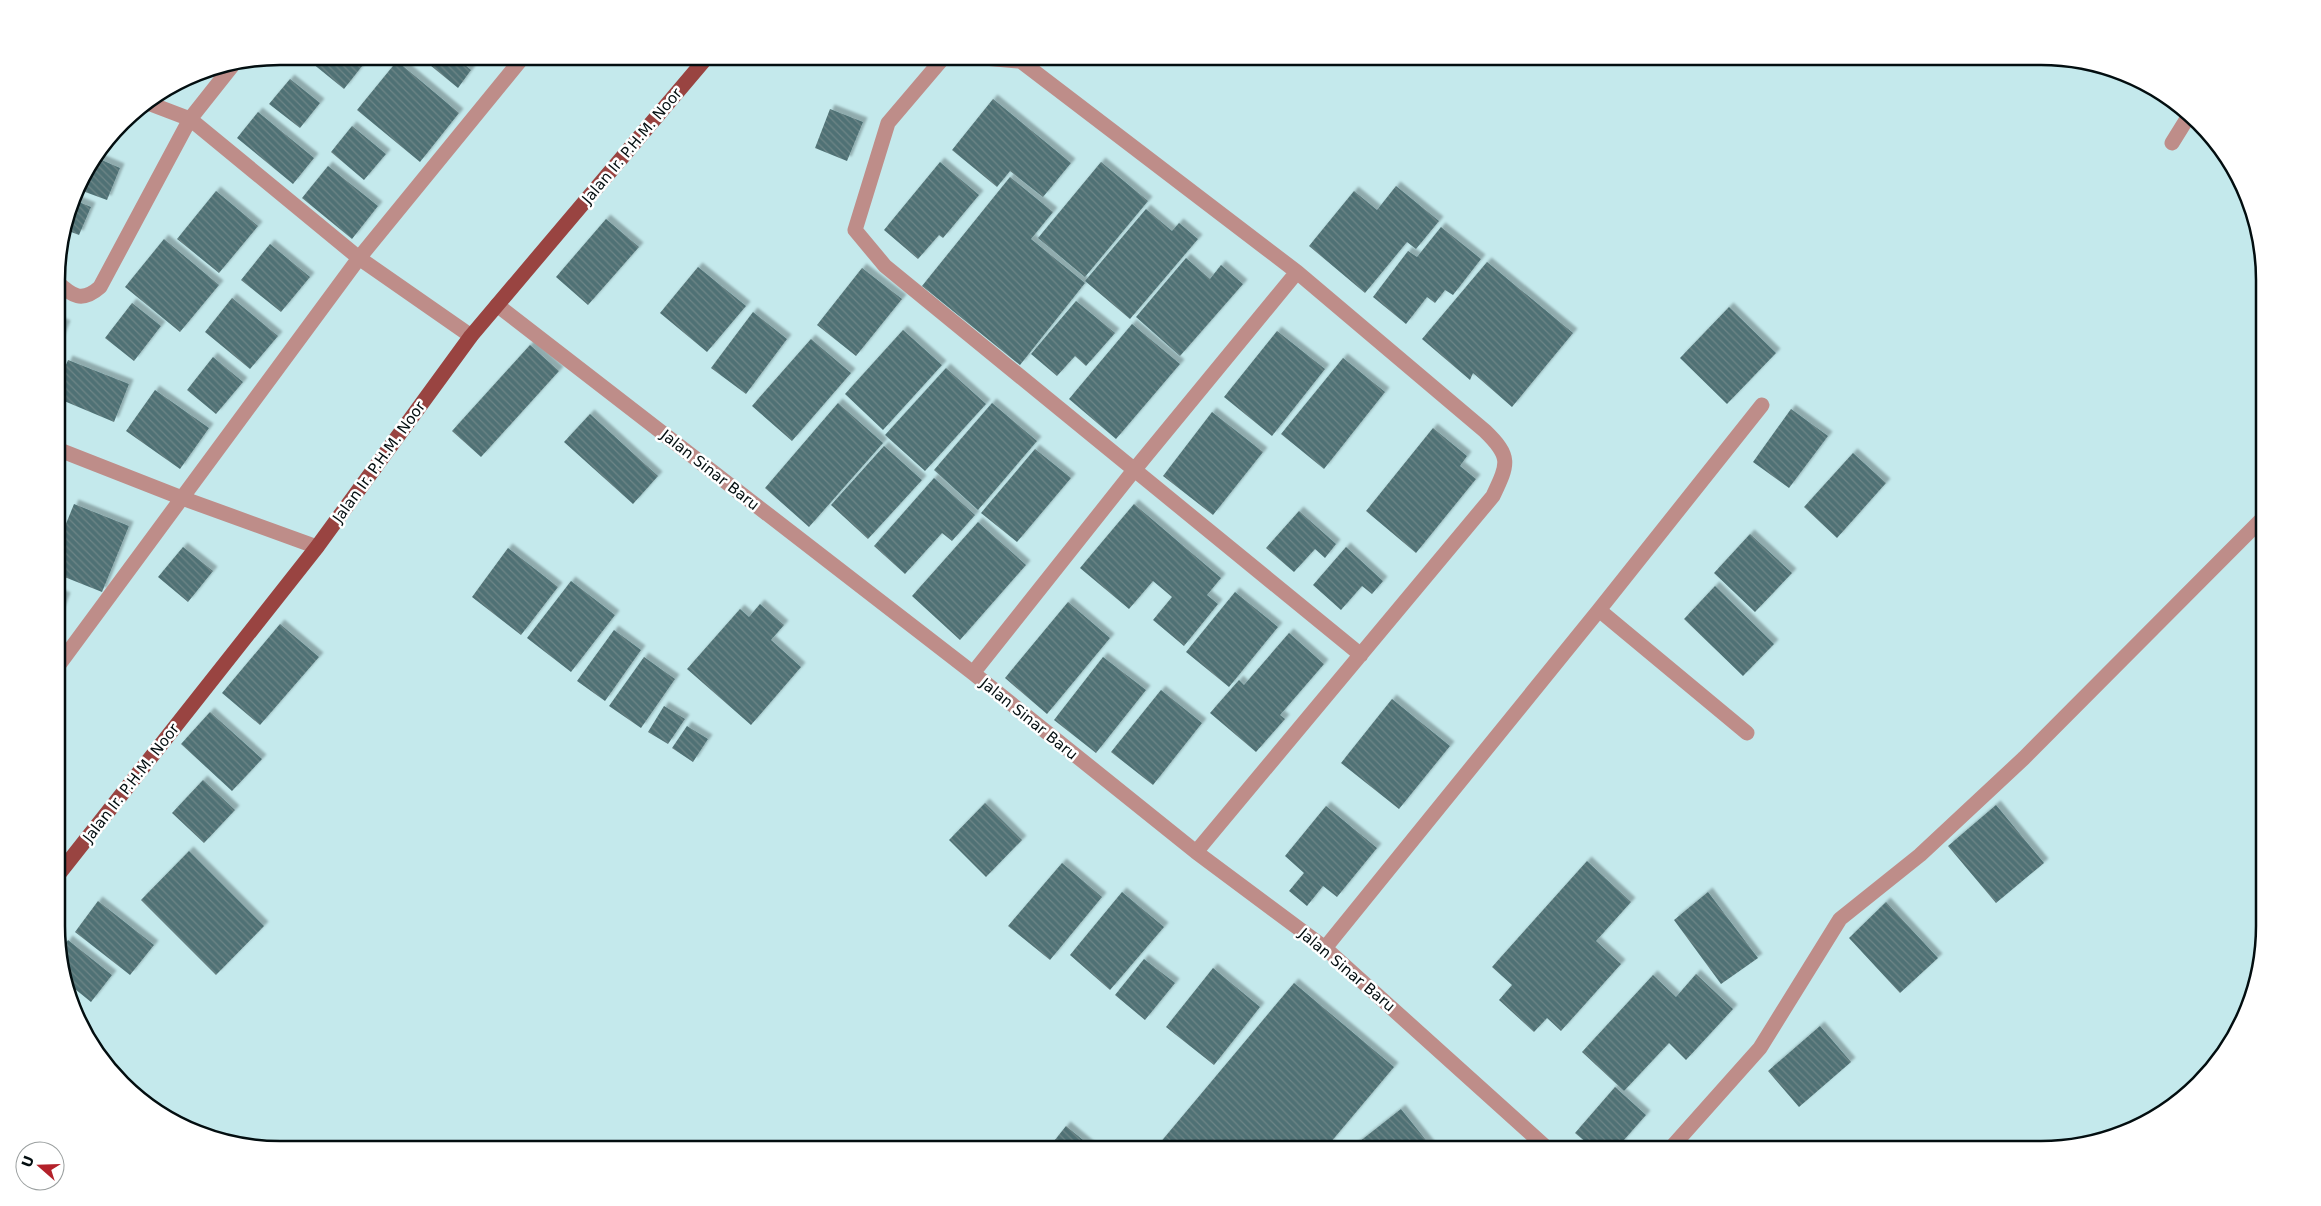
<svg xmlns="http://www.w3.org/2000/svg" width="2321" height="1206" font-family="'DejaVu Sans',sans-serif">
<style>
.building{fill:url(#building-back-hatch);filter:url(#shadow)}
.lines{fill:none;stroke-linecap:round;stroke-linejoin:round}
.street{stroke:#be8d89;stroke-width:15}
.primary{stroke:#994441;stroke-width:15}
.labels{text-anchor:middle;stroke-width:5;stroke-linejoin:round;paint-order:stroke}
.street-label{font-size:15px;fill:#030e10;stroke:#fff}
.rim{fill:none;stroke:#030e10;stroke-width:2.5}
</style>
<defs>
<pattern id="building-back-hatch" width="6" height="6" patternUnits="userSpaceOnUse" patternTransform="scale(1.25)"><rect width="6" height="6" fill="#507174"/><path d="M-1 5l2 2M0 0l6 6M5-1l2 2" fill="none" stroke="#6e8688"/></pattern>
<filter id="shadow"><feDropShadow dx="4.5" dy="-4.5" stdDeviation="1" flood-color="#0004"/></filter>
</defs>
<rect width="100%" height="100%" fill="#c4e9ec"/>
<path class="building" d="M309,56H370L344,89L307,59Z
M419,56H454L471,70L458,88Z
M397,61L459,113L420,162L357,110Z
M290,79L320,103L300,128L269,104Z
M175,86L170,97L161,94Z
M993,99L1071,163L1043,197L1010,171L997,187L952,150Z
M830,109L863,122L847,161L815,148Z
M258,112L314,158L293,184L237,138Z
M352,126L386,154L364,180L331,152Z
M97,158L120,168L107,200L77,189L79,181Z
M940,162L979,195L943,238L939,235L918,259L884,230Z
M1101,162L1148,201L1085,277L1038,238Z
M328,166L378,206L352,239L302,198Z
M1010,177L1053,212L1031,239L1085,283L1020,365L922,286Z
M1396,186L1439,221L1416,249L1407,242L1365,293L1309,246L1354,191L1377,210Z
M216,191L258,226L219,273L177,239Z
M74,200L91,207L79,235L66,230Z
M1146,209L1172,231L1179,223L1198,239L1130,319L1085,281Z
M606,219L639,247L588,305L556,277Z
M1441,227L1481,259L1453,295L1445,290L1435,303L1427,297L1406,324L1373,297L1408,251L1417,257Z
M164,239L219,285L180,332L125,287Z
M270,244L310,277L281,312L241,280Z
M1186,258L1210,279L1221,265L1243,284L1180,356L1136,317Z
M1487,262L1573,333L1512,407L1473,373L1470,380L1422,339Z
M698,267L746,306L707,352L660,313Z
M862,268L902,299L856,356L817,325Z
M232,298L278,336L250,369L205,332Z
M1076,301L1115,333L1086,366L1075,356L1057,376L1031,354Z
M132,303L161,326L134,361L105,338Z
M1729,307L1776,353L1727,404L1680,358Z
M753,312L787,339L746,394L711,368Z
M57,321L66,325L57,348Z
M1132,324L1180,364L1116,439L1069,399Z
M903,330L942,365L883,430L845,394Z
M1277,331L1325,369L1272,436L1224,397Z
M811,339L851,373L792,441L752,406Z
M530,345L559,371L481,457L452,431Z
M213,357L243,382L216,414L187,390Z
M1343,358L1385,392L1324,469L1281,434Z
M68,360L129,384L114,422L57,398V387Z
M946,368L986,404L925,471L885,435Z
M155,390L209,428L180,469L126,431Z
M838,403L883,443L809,527L765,488Z
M992,403L1037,441L978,510L934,470Z
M1791,409L1828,436L1789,488L1753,462Z
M1212,412L1263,452L1213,515L1163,476Z
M590,414L658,476L633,504L564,442Z
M1433,428L1467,456L1460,466L1476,479L1416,553L1366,511Z
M884,446L922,480L868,539L831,505Z
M1035,449L1071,478L1017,542L981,513Z
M1853,453L1886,483L1837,538L1804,507Z
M934,478L975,515L952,541L942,533L905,574L874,546Z
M74,504L129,526L102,592L57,574V546Z
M1134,504L1221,578L1207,595L1218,604L1184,646L1153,620L1172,597L1153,581L1129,609L1080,568Z
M1299,511L1336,544L1325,558L1315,549L1294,572L1266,548Z
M978,522L1026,565L960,640L912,596Z
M1750,534L1792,573L1755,612L1714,573Z
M183,547L213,571L188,602L158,577Z
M1346,547L1383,581L1372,594L1362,586L1341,610L1313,585Z
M508,548L558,587L521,635L472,597Z
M571,581L615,615L571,672L527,638Z
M1715,586L1774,644L1743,676L1684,619Z
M1235,592L1278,627L1229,687L1186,652Z
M57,593L66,597L58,618H57Z
M1068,602L1110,638L1047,714L1005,678Z
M760,604L784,625L771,640L801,667L751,725L687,669L740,609L749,617Z
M280,624L319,657L260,725L222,693Z
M614,630L641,650L605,701L577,681Z
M1289,633L1324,664L1280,715L1285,719L1256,752L1210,713L1239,680L1244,685Z
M644,657L675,679L641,728L609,706Z
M1103,657L1146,690L1096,753L1054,720Z
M1161,690L1202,723L1153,785L1111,752Z
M1392,699L1450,746L1399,809L1341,763Z
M664,706L685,719L668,744L648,732Z
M210,712L262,759L232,791L181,744Z
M687,726L708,739L693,762L672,748Z
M203,780L235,810L204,843L172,813Z
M985,803L1022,840L986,877L949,840Z
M1996,805L2044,863L1996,903L1948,846Z
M1326,806L1377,848L1337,897L1323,886L1307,906L1289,891L1304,873L1285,856Z
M189,851L264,926L216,975L141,900Z
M1587,861L1631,902L1596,941L1621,964L1561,1031L1547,1018L1534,1032L1499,1000L1512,985L1492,967Z
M1062,863L1102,897L1050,960L1008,926Z
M1122,892L1164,927L1110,990L1070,955Z
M1708,892L1758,958L1721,984L1674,920Z
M98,901L154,945L130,975L75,932Z
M1886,902L1938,958L1900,993L1849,938Z
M68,940L112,975L91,1002L70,985L58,955Z
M1144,959L1175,983L1145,1020L1115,995Z
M1213,968L1260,1007L1214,1065L1166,1027Z
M1696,974L1733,1009L1686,1060L1669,1043L1624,1091L1582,1052L1653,975L1676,997Z
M1294,983L1394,1067L1325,1149L1154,1150Z
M1820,1026L1851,1062L1799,1107L1768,1071Z
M1615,1087L1646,1115L1616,1149H1594L1575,1133Z
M1401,1109L1433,1149H1350Z
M1066,1126L1095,1150H1047Z"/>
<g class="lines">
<path class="street" d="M945,56L888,123L855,230L885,266L1361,655
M961,56L1018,61
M1014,56L1297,272L1485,431C1512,457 1508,464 1493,496L1196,852
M148,103L190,119L359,258L471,336
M2172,143L2190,114
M57,282C72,296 82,303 100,287L190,119L232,66
M497,305L973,673L1196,852L1325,948L1548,1149
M57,449L182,498L317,547
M1599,610L1747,733
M58,666L359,258L524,56
M973,673L1135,469L1297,272
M1325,948L1599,610L1762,405
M1670,1149L1760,1048L1840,919L1920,855L2024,758L2264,517"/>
<path class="primary" d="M58,875L317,547L471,336L708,56"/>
</g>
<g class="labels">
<g class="street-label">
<text transform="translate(632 146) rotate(-50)" y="5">Jalan Ir. P.H.M. Noor</text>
<text transform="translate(379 462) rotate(-54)" y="5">Jalan Ir. P.H.M. Noor</text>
<text transform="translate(710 470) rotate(38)" y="5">Jalan Sinar Baru</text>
<text transform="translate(1029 719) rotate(39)" y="5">Jalan Sinar Baru</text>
<text transform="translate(131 783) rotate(-52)" y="5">Jalan Ir. P.H.M. Noor</text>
<text transform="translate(1347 970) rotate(40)" y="5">Jalan Sinar Baru</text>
</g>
</g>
<path d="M0 0H2321V1206H0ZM280 65H2041A215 215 0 0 1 2256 280V926A215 215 0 0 1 2041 1141H280A215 215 0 0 1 65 926V280A215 215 0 0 1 280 65Z" fill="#fff" fill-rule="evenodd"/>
<path class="rim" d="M280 65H2041A215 215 0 0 1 2256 280V926A215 215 0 0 1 2041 1141H280A215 215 0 0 1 65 926V280A215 215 0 0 1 280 65Z"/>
<g transform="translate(40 1166) rotate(290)"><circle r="24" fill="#ffffff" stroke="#9a9f9f"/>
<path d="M0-4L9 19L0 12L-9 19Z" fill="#b3212a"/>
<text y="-8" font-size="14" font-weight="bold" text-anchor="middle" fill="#030e10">U</text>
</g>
</svg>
